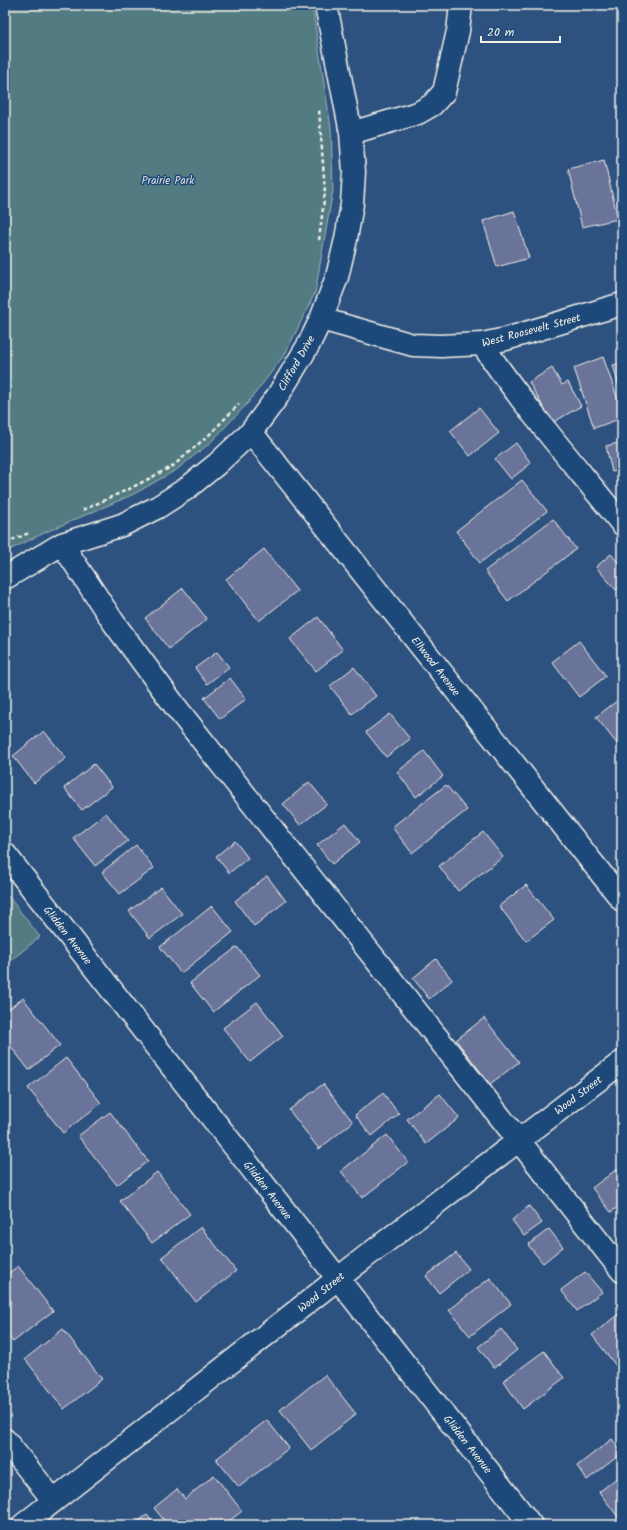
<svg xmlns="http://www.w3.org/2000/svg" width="627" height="1530" font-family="Kalam,sans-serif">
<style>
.green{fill:#527b82;stroke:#a3b6b5}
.building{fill:#6b7399;stroke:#f4f1e8}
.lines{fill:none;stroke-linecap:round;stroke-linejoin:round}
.minor-casing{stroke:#f4f1e8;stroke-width:25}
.path{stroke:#f4f1e8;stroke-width:2.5;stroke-dasharray:4 3;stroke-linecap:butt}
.minor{stroke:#1f4a7a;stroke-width:22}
.labels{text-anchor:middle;stroke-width:3;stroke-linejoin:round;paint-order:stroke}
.park-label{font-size:11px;fill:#dcdfd9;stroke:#1f4a7a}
.street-label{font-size:11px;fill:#f4f1e8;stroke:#1f4a7a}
</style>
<rect width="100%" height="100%" fill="#2e5280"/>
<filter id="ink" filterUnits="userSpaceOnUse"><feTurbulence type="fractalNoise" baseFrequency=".025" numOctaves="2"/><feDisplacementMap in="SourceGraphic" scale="8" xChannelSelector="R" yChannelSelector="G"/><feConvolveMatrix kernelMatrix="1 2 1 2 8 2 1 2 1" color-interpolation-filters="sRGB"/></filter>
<g filter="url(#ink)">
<path class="green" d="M5,5H312L331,128L333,190L315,293L285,354L247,404L210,443L176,470L134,494L46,532L5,552Z
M5,892L40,937L5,965Z"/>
<path class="building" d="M604,160L618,219L582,227L568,169Z
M514,211L529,258L497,267L483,221Z
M603,357L622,411V418L594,428L574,368Z
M622,363V397L613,365Z
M552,368L562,385L568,382L581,406L552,423L529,382Z
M479,408L499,433L470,456L450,431Z
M622,442V469L612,472L606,446Z
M516,443L531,463L511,479L495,459Z
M522,480L547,511L480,563L456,531Z
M553,519L576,549L508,601L485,571Z
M264,549L297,591L259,621L226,579Z
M611,554L622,567V584L616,590L596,567Z
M183,588L207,619L169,649L145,618Z
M318,617L343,650L316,671L290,639Z
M579,641L606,676L579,697L552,662Z
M217,652L229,667L207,684L195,668Z
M354,667L376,696L352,714L330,686Z
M5,676L11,690L5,692Z
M230,678L246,699L220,719L204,698Z
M622,697V748L621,749L596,717Z
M390,714L410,739L386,757L366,732Z
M44,731L66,758L34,783L13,756Z
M424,751L443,776L416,797L397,772Z
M94,764L112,787L82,810L64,788Z
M309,782L327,804L300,825L283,804Z
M446,785L467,810L412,853L392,827Z
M106,813L128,841L95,866L73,838Z
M345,823L360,842L332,864L317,845Z
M483,832L503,857L458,891L439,866Z
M235,841L248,858L229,873L216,856Z
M136,845L154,868L120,894L102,872Z
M267,876L286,901L254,926L235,901Z
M526,885L554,920L526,941L499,906Z
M161,887L182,914L150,938L129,911Z
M212,906L233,932L181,973L160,947Z
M237,947L260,975L213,1012L190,983Z
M436,959L452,980L429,999L413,978Z
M23,998L60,1045L29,1070L5,1039V1012Z
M257,1002L283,1036L250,1062L223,1028Z
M484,1018L519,1062L490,1084L456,1040Z
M66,1058L101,1103L63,1133L28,1088Z
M323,1084L353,1122L319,1149L289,1110Z
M383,1093L399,1114L372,1136L355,1115Z
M440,1094L459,1118L426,1144L407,1119Z
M110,1112L148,1161L117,1185L78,1136Z
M387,1135L408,1162L362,1198L341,1171Z
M617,1169L622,1175V1204L611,1212L592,1188Z
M157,1172L190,1214L152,1243L120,1201Z
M529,1206L542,1223L524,1236L512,1220Z
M201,1227L236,1271L196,1302L162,1257Z
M549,1229L563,1247L543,1263L528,1245Z
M456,1253L469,1269L439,1293L426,1276Z
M18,1266L53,1311L13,1342L5,1332V1276Z
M585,1272L602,1292L577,1311L561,1290Z
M490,1278L511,1304L470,1336L449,1310Z
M621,1312L622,1363L617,1367L592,1335Z
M63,1329L102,1379L64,1409L25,1359Z
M501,1329L517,1350L494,1368L478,1347Z
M544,1351L564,1378L523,1409L503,1381Z
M325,1375L356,1414L311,1450L280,1410Z
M267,1420L289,1448L239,1487L216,1459Z
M612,1439L622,1453L587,1480L577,1466Z
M622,1474V1522L599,1492Z
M214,1475L242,1511L224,1525H168L154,1508L177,1489L185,1499Z
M147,1515L155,1525H133Z"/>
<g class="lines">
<g class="minor-casing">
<path id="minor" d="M351,133L418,113L432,105L444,92L458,31L461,5
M321,319L413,345L441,346L482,344L506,339L622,304
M482,344C524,407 575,465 622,524
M251,432L622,900
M62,544L114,623L175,706L622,1271
M5,578L62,544L122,525L158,507L186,489L217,464L251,432L277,397L309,344L321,319L337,277L346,239L352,204L354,172L351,133L326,5
M5,854L531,1525
M5,1440L54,1501
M23,1525L368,1255L622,1062"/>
</g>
<path class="path" d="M319,240L325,192L319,108
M83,510L131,488L173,466L210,434L239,404
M5,543L29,533"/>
<use href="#minor" class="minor"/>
</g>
</g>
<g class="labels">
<g class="park-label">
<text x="168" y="184">Prairie Park</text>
</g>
<g class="street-label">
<text transform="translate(531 330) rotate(-15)" y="4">West Roosevelt Street</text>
<text transform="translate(296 363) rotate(-60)" y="4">Clifford Drive</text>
<text transform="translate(436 666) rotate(52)" y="4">Ellwood Avenue</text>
<text transform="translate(68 935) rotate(52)" y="4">Glidden Avenue</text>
<text transform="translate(578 1095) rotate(-37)" y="4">Wood Street</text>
<text transform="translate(268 1190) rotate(52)" y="4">Glidden Avenue</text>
<text transform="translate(321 1292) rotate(-39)" y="4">Wood Street</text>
<text transform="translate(468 1444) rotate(52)" y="4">Glidden Avenue</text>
</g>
</g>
<rect width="627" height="1530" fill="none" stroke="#1f4a7a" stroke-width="20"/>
<rect x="10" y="10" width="607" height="1510" fill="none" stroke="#f4f1e8" stroke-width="1.5" filter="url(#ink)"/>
<path d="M481 36v6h79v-6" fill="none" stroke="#f4f1e8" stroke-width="2"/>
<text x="487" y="36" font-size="12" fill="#f4f1e8" stroke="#1f4a7a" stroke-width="3" paint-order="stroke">20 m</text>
</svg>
